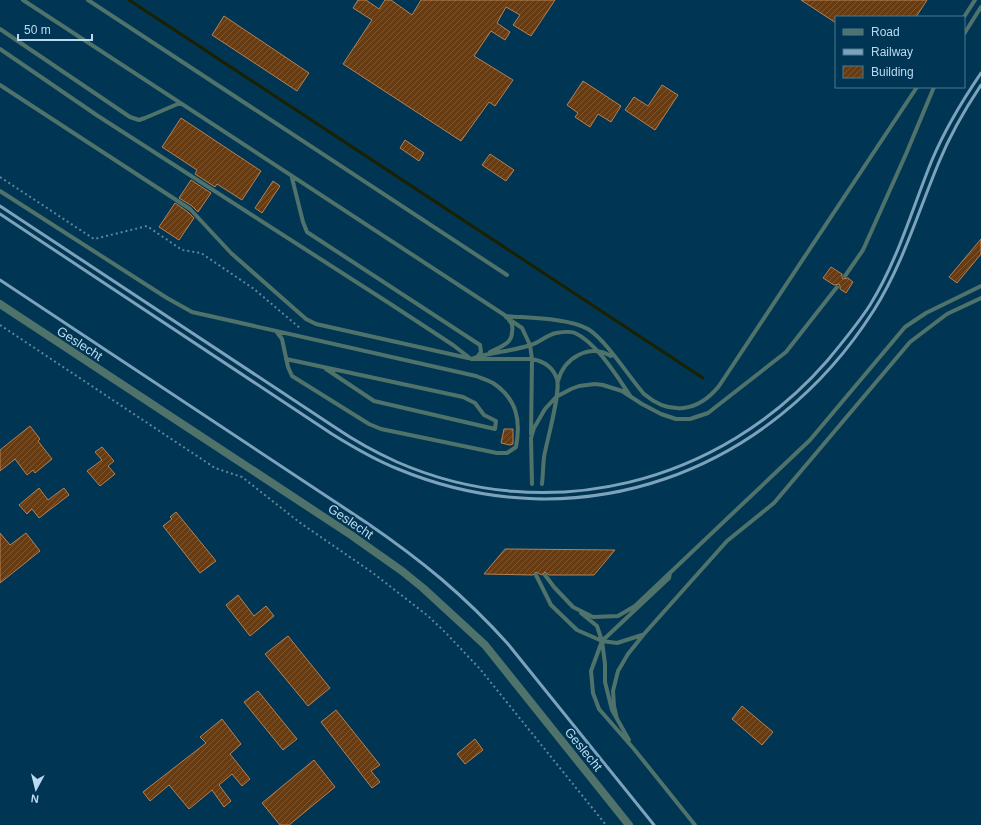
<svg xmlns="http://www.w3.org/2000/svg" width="981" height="825" font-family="Arial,sans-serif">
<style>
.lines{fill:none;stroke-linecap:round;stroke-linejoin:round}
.stream{stroke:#1a2100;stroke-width:3}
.building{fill:url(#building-hatch);stroke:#b78153}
.path{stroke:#5b86a0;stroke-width:2;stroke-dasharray:2 3;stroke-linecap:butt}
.service{stroke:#4f726b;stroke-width:4}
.minor{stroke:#4f726b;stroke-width:8}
.rail{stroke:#7da3bc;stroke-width:3}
.labels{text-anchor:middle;stroke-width:3.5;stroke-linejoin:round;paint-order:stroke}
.street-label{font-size:13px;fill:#bbdaf1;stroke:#003653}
</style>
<defs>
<pattern id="building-hatch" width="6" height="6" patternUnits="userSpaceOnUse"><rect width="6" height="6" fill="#673c12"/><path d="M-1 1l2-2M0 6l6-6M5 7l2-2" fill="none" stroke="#7b5835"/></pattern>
</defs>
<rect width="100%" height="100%" fill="#003653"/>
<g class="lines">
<path class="stream" d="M129,0L703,378"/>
</g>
<path class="building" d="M358,0H366L379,9L385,0H391L412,15L421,0H555L531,36L513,25L520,15L506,7L497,23L510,32L505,40L491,31L474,56L513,80L495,106L489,102L461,141L343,64L372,20L353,8Z
M801,0H927L916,17H836V23Z
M224,16L309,73L297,91L212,35Z
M583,81L621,106L611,122L598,114L590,127L575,117L578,113L567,105Z
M662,85L678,95L655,130L625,110L634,97L648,106Z
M181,118L261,171L242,200L217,184L215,187L195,174L197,170L162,147Z
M405,140L424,153L419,161L400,148Z
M490,154L514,170L506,181L482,165Z
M191,180L211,193L198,212L192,206L179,198Z
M273,181L280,186L262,213L255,208Z
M175,203L188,212L194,218L179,240L159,227Z
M981,239V254L957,283L949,277Z
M831,267L842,274V277L843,279L848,278L853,282L846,293L840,289V286L839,284L834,285L823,278Z
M30,426L40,439L38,441L52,459L35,473L33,470L27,475L15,459L0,471V450Z
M504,429H513V444L510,445L501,443Z
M102,447L114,461L108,466L115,474L100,486L87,471L102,460L95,452Z
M39,488L48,500L64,488L69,495L39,518L32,509L27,514L19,505Z
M176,512L216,561L200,573L163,526L172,519L170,517Z
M0,533L10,545L26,533L40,551L0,583Z
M505,549H509L615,550L594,575H549L545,572L542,575L536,572L533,575L484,574Z
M238,595L254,616L266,606L274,616L250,636L226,605Z
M288,636L330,688L308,706L265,654Z
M258,691L297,739L283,750L244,702Z
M742,706L773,732L762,745L732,719Z
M336,710L380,765L371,771L380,782L372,788L321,722Z
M222,719L241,744L230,754L250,779L242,786L232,774L219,785L231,801L224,807L212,790L189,809L169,785L150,801L143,792L206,743L200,737Z
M475,739L483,750L465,764L457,754Z
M314,760L335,787L289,825H280L262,803Z"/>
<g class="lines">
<path class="path" d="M0,177L94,239L147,226L182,250L201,253L254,289L301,329
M0,325L215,468L242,477L299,522L373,573L428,616L445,632L480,669L606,825"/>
<path class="service" d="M23,0L506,316C528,318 568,318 588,329C606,340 629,377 644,394C670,416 698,412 719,386L917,87
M88,0L507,275
M964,17L975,0
M0,29L130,117L139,120L145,118L180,103
M964,34L981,7
M0,49L98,116L392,305L453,345L471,359H532C543,361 553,367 557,379C561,392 547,440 544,457C543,466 543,475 542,484
M0,85L190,209L231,253L306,319L316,324L468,358
M292,178L303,222L307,232L480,345L481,352L478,356
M0,191L167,298L192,312L476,376C481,378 488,380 493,383C517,399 521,420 516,447L507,453H497L381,429L369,424L292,376L288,367L282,339L276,331
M845,276L863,250L906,154L934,87
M506,317L522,328L530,345L532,359L531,434
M490,352C500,347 512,344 512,332C513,327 512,323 509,320
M474,358C493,352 513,351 531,345C540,342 547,335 556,333C562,332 570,331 575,333C597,343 618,378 631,397
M286,359L463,397L475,403L484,415L496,421L495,429L374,401L326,369
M558,381C564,358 589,343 611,356
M532,484L531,438L534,428L545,409L556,397L571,389L579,386L595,384L603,385L622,391L642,404L661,414L676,419H690L708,413L786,352L837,287
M670,573L669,578L602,641L591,671L593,693L599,709L634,749L695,825
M536,575L551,605L577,630L602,641L617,643L642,635
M545,575L554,587L573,607L593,617L618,616L635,606L810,440L905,327L926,313L981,286
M581,613L597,626L602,641L605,664V682L612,710L629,740
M617,719L614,706L613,691L618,671L628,654L644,634L727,541L774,503L910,342L947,314L981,298"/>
<path class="minor" d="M0,304L351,535L402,571L423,588L485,645L629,825"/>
<path class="rail" d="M0,206L336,428C355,441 375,452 397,462C548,528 720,484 827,361C842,343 857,325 870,305C898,260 912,209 932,160C945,129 962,101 981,73
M0,214L332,434C353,447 375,460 398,469C579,544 771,473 874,310C903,264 918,212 939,162C950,135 965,109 981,85
M0,280L367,523C421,560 464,595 508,644L654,825"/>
</g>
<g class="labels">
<g class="street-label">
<text transform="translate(80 343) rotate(33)" y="5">Geslecht</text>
<text transform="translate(351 521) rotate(34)" y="5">Geslecht</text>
<text transform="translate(584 749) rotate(51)" y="5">Geslecht</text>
</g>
</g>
<rect x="835" y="16" width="130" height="72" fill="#003653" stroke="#4b7892"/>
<rect x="843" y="29" width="20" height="6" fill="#4f726b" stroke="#4b7892"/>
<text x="871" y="36" font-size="12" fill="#bbdaf1">Road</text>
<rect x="843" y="49" width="20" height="6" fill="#7da3bc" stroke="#4b7892"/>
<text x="871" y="56" font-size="12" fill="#bbdaf1">Railway</text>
<rect x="843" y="66" width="20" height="12" fill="url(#building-hatch)" stroke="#4b7892"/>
<text x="871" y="76" font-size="12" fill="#bbdaf1">Building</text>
<g transform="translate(36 789) rotate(187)" stroke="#003653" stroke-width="3" paint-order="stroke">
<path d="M0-3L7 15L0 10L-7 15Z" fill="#bbdaf1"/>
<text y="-6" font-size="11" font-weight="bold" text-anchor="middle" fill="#bbdaf1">N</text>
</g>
<path d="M18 34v6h74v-6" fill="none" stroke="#bbdaf1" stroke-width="2"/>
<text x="24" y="34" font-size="12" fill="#bbdaf1" stroke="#003653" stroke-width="3" paint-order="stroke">50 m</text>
</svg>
